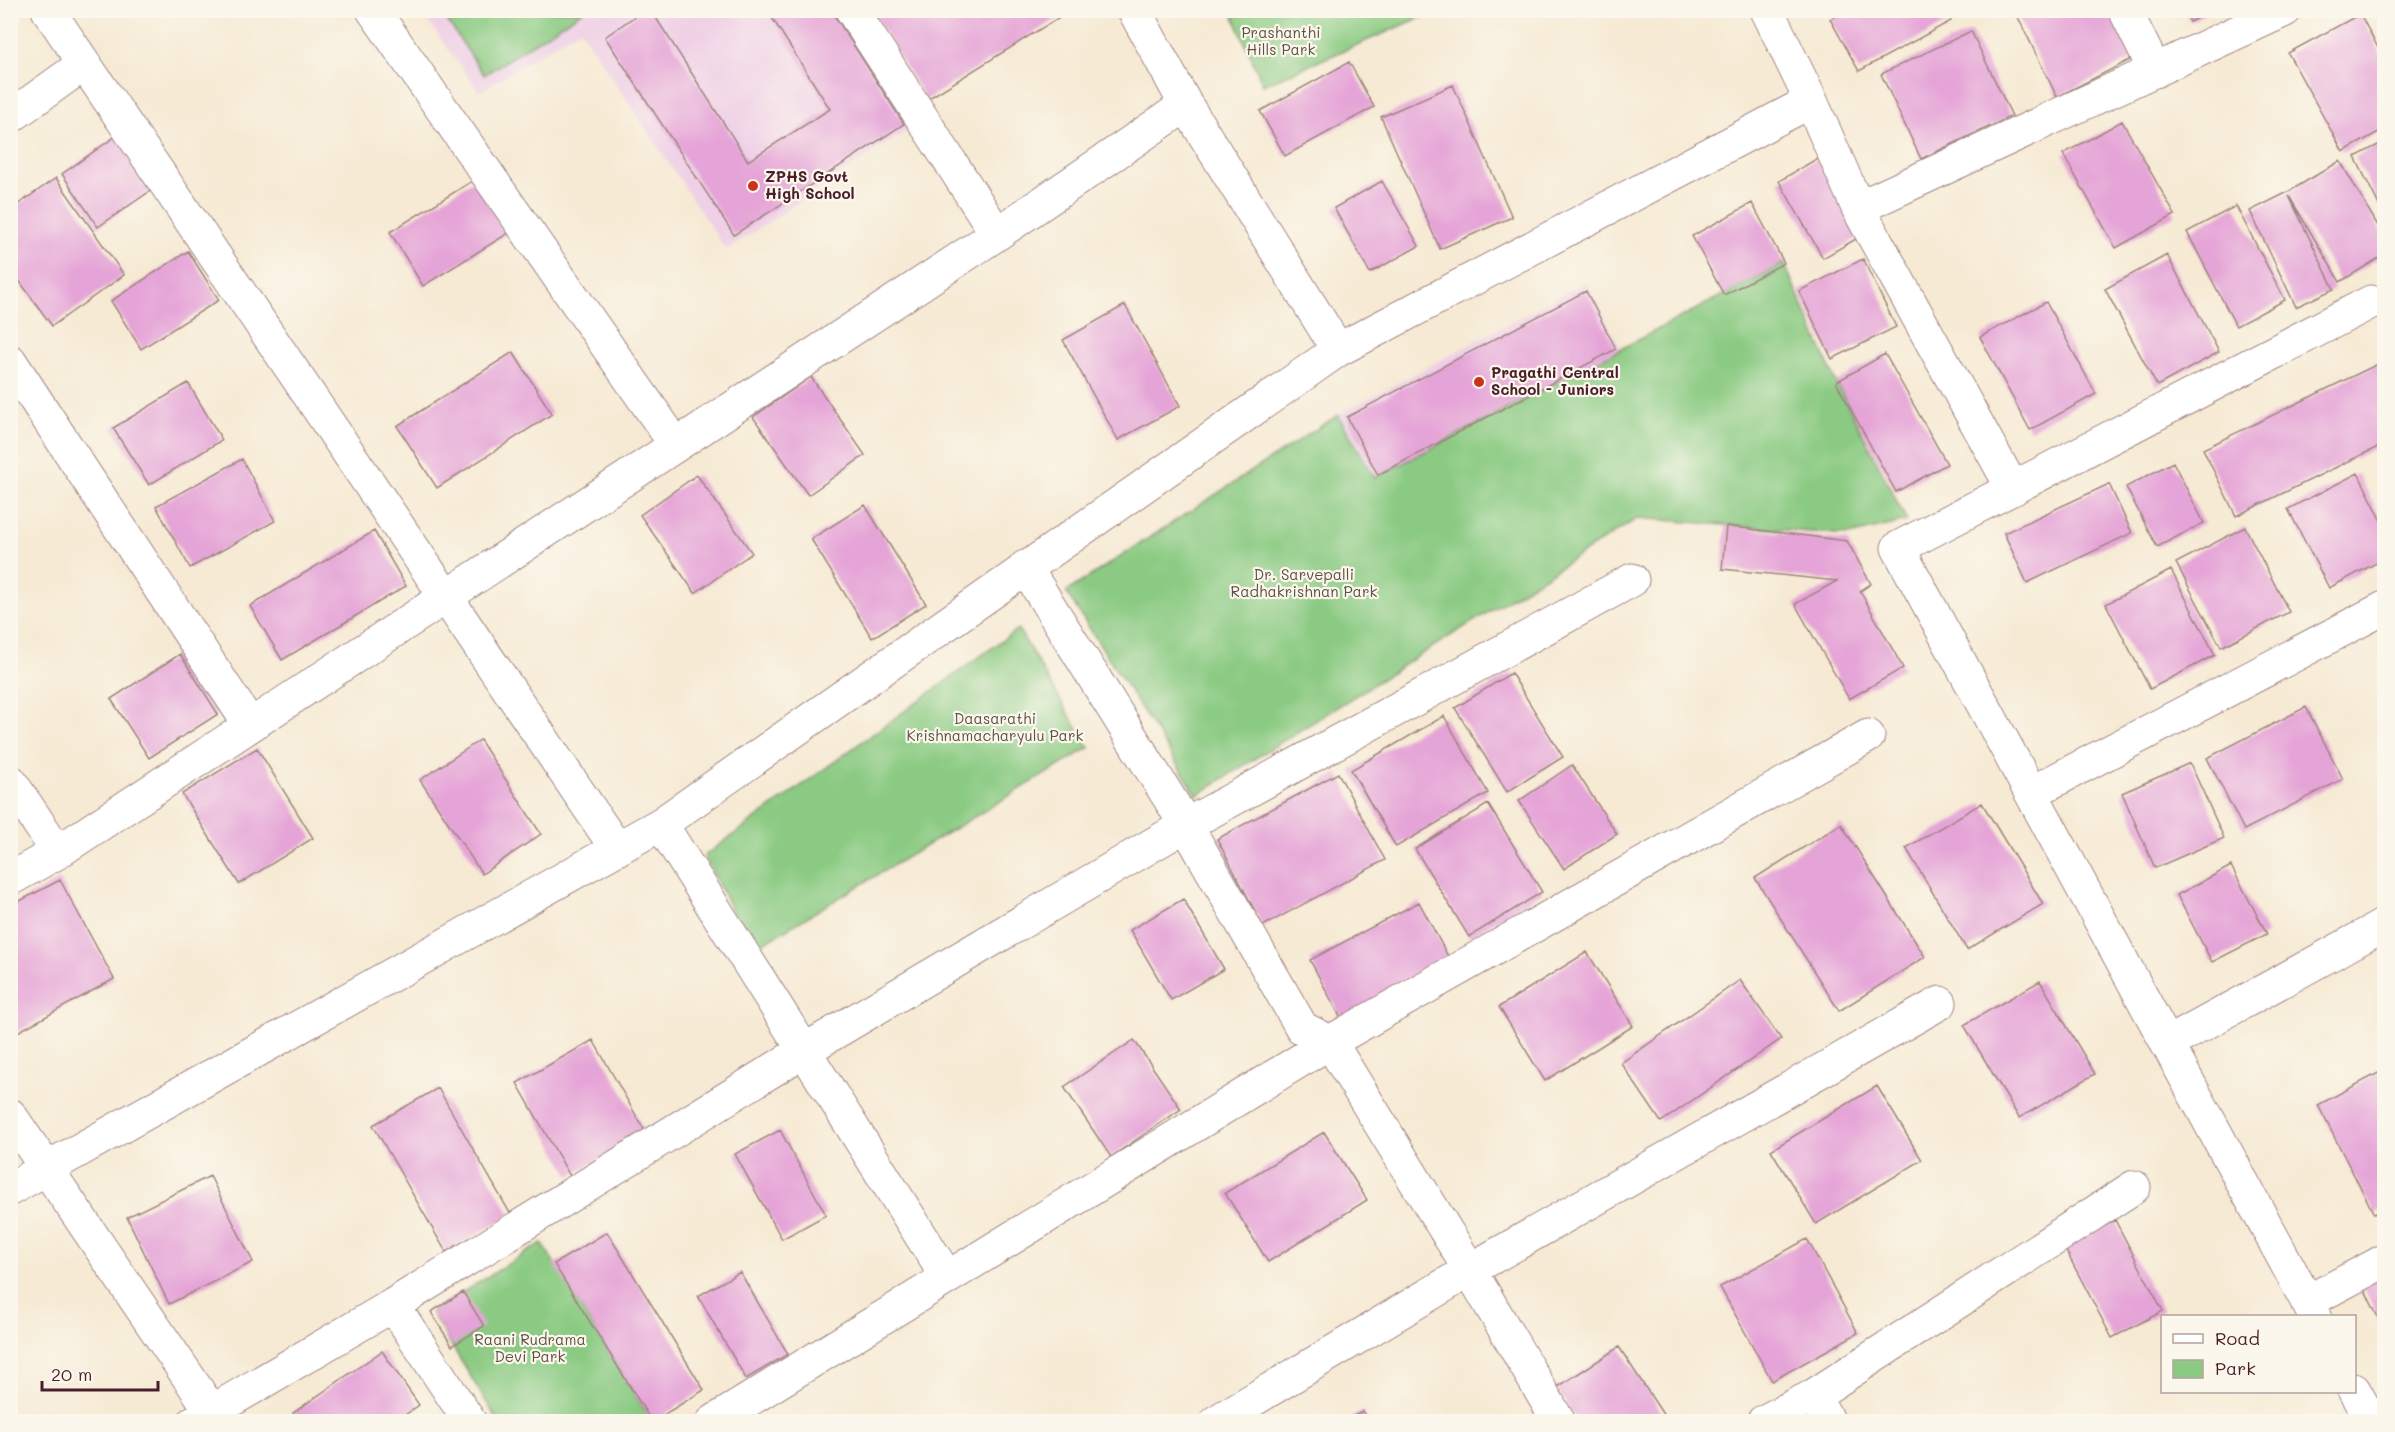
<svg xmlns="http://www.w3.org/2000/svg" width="2395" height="1432" font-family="Mali,sans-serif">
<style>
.built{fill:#efd0e6}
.green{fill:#8aca82;stroke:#6a7456;stroke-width:1.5}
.building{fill:#e5a4d7}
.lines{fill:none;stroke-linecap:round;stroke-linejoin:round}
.street-casing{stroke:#a08480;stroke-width:35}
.street{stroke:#fff;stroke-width:33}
.poi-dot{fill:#c8321e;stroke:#fbf7ec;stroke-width:2}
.labels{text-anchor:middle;stroke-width:4.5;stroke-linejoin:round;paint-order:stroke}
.park-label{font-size:15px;fill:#5d5245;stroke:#fbf7ec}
.poi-label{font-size:15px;font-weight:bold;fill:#4a1f2b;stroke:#fbf7ec;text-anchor:start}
</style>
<rect width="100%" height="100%" fill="#fbf7ec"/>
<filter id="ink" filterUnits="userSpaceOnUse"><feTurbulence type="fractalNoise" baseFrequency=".0167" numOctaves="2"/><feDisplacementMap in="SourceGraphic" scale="12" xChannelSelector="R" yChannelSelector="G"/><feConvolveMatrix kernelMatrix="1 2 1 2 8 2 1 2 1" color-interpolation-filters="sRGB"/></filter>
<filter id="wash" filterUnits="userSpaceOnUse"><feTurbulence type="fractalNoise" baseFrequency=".008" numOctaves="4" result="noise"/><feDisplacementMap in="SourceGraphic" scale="24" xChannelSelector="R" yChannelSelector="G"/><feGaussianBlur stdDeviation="1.35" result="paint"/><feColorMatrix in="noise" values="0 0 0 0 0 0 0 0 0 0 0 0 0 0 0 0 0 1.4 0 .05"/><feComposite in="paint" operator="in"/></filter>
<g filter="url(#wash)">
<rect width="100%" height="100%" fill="#f6ead4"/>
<path class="built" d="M421,11H844L918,123L726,250L580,29L479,92Z
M1586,282L1621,349L1375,479L1338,415Z"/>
<path class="green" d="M441,11H583L484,75Z
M1243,11V10L1436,11L1263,85L1233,15Z
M1784,263L1836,382L1907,521L1849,535L1638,518L1197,795L1066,592L1338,415L1375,478Z
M1018,629L1089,748L752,950L704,856Z
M542,1243L651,1421H498L431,1312Z"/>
<g id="blocks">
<path class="building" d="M644,10H651L748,161L830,109L767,10H831L904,124L734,235L605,37Z
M871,10H1071L926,100Z
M1845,10H1946L1951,21L1859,71L1830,19Z
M2026,10H2110L2134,58L2057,97L2017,15Z
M2184,10H2212L2190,22Z
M2360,14L2384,59V129L2343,152L2288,53Z
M1971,31L2012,116L1921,159L1881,74Z
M1349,62L1374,107L1285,156L1260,111Z
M1453,85L1512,217L1440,249L1381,117Z
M2122,121L2175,215L2116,248L2063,154Z
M116,136L153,189L98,227L62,174Z
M2384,142V215L2355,157Z
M1818,158L1863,235L1823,258L1779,181Z
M2340,161L2384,236V255L2340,282L2289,196L2334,289L2296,307L2250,211L2288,192Z
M482,175L515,229L423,286L390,232Z
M56,178L124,275L52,326L10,268V210Z
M1382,181L1419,246L1370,273L1334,208Z
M1752,203L1784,263L1724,295L1692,236Z
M2236,206L2285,300L2236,326L2187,232Z
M188,251L219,300L141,349L111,301Z
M2167,255L2219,352L2157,386L2105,289Z
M1863,259L1896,327L1832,359L1799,291Z
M1586,291L1616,349L1378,475L1347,417Z
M2046,302L2096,394L2030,430L1980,337Z
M1125,305L1180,406L1118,440L1063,340Z
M513,352L552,414L437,488L397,426Z
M1885,354L1947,464L1896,492L1836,382Z
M2384,361V444L2236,516L2203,449Z
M811,377L865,455L808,495L753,417Z
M188,383L222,440L149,485L113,428Z
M242,459L275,521L190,568L156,506Z
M2173,462L2204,523L2157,547L2126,487Z
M2358,473L2384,525V559L2329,588L2288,509Z
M697,475L752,553L695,593L640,515Z
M2109,484L2132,533L2027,583L2004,533Z
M865,505L926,604L872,638L811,539Z
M1726,526L1847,541L1871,584L1860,591L1903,668L1849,699L1795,604L1837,581L1722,569Z
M2245,527L2289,612L2221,647L2176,563Z
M374,531L406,586L282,660L250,606Z
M2171,570L2215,655L2150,689L2106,604Z
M180,654L218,714L149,758L111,699Z
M1511,673L1563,757L1507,792L1455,708Z
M2306,707L2343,779L2244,830L2207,758Z
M1444,716L1488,793L1396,847L1351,770Z
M480,740L541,834L482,874L420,780Z
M257,748L313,838L239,884L182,794Z
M2190,763L2224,838L2155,868L2122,793Z
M1572,765L1617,834L1564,869L1519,801Z
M1338,773L1385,860L1263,926L1217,839Z
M1982,803L2043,904L1967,950L1906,848Z
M1488,804L1542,892L1469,937L1415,849Z
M1841,824L1925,957L1839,1011L1755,878Z
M2231,866L2267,934L2212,962L2177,895Z
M60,880L114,979L16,1033L10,1022V906Z
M1183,899L1224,969L1171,1000L1130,930Z
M1419,902L1452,964L1343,1022L1310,960Z
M1587,952L1633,1026L1545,1081L1499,1007Z
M1740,980L1781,1039L1661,1122L1621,1063Z
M2040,981L2095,1074L2019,1118L1964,1025Z
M593,1040L646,1133L570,1176L517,1083Z
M1134,1040L1181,1109L1111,1157L1064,1087Z
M2384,1070V1208L2374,1214L2318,1105Z
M1877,1086L1922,1160L1816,1224L1771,1150Z
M438,1088L511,1215L446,1252L373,1125Z
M780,1130L826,1215L782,1239L735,1154Z
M1324,1132L1367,1200L1268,1262L1225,1193Z
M210,1176L253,1262L169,1304L127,1217Z
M2115,1220L2163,1311L2112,1338L2064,1247Z
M607,1232L704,1390L652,1422L554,1264Z
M1807,1239L1858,1333L1772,1381L1720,1287Z
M740,1272L788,1354L746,1379L698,1296Z
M2384,1274V1330L2362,1284Z
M463,1292L484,1326L452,1346L431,1312Z
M1619,1347L1668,1422H1578L1556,1388Z
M382,1351L419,1405L395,1422H299L293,1413Z
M1363,1411L1368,1422H1343Z"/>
</g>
</g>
<g filter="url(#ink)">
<use href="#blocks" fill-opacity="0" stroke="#a08480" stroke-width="1.5"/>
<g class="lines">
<g class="street-casing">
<path id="street" d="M48,10L617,849
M373,10L676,445
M852,10L997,234
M1134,10L1186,105L1338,350
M1767,10L1811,101L1858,208L2013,489
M2125,10L2155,71
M10,117L84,64
M1858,208L2285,10
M10,361L250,725
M1025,567L1186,825L1302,1028L1330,1042L1470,1270L1559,1422
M10,781L58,852
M2031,793L2384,608
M661,824L947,1277
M10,879L58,852L997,234L1186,105
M2167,1044L2384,925
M10,1115L219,1422
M10,1189L661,824L1338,350L1811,101
M2307,1302L2384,1261
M393,1305L470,1422
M2315,1316L1898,548L2371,302
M2354,1390L2372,1422
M1813,1396L1829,1422
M194,1422L393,1305L805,1050L1186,825L1632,580
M713,1422L1330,1042L1868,736
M1216,1422L1470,1270L1940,1003
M1763,1422L1813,1396L2134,1187"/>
</g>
<use href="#street" class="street"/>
</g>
</g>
<g class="poi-dot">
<circle cx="753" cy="186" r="6"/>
<circle cx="1479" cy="382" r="6"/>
</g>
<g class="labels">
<g class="park-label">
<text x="1281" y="38">Prashanthi<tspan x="1281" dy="17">Hills Park</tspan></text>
<text x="1304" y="580">Dr. Sarvepalli<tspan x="1304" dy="17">Radhakrishnan Park</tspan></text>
<text x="995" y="724">Daasarathi<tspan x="995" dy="17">Krishnamacharyulu Park</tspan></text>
<text x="530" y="1345">Raani Rudrama<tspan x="530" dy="17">Devi Park</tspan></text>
</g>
<g class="poi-label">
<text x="765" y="182">ZPHS Govt<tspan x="765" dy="17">High School</tspan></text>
<text x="1491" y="378">Pragathi Central<tspan x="1491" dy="17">School - Juniors</tspan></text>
</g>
</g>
<rect width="2395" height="1432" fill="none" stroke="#fbf7ec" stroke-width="36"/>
<rect x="2161" y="1315" width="195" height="78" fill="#fbf7ec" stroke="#b4a19f" stroke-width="1.5"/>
<rect x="2173" y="1334" width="30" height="9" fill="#ffffff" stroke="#b4a19f" stroke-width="1.5"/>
<text x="2215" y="1345" font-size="18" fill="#4a1f2b">Road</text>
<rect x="2173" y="1360" width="30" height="18" fill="#8aca82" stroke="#b4a19f" stroke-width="1.5"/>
<text x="2215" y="1375" font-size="18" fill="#4a1f2b">Park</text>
<path d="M42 1381v9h116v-9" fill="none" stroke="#4a1f2b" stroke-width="3"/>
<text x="51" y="1381" font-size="18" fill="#4a1f2b" stroke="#fbf7ec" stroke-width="4.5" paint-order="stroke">20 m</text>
</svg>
